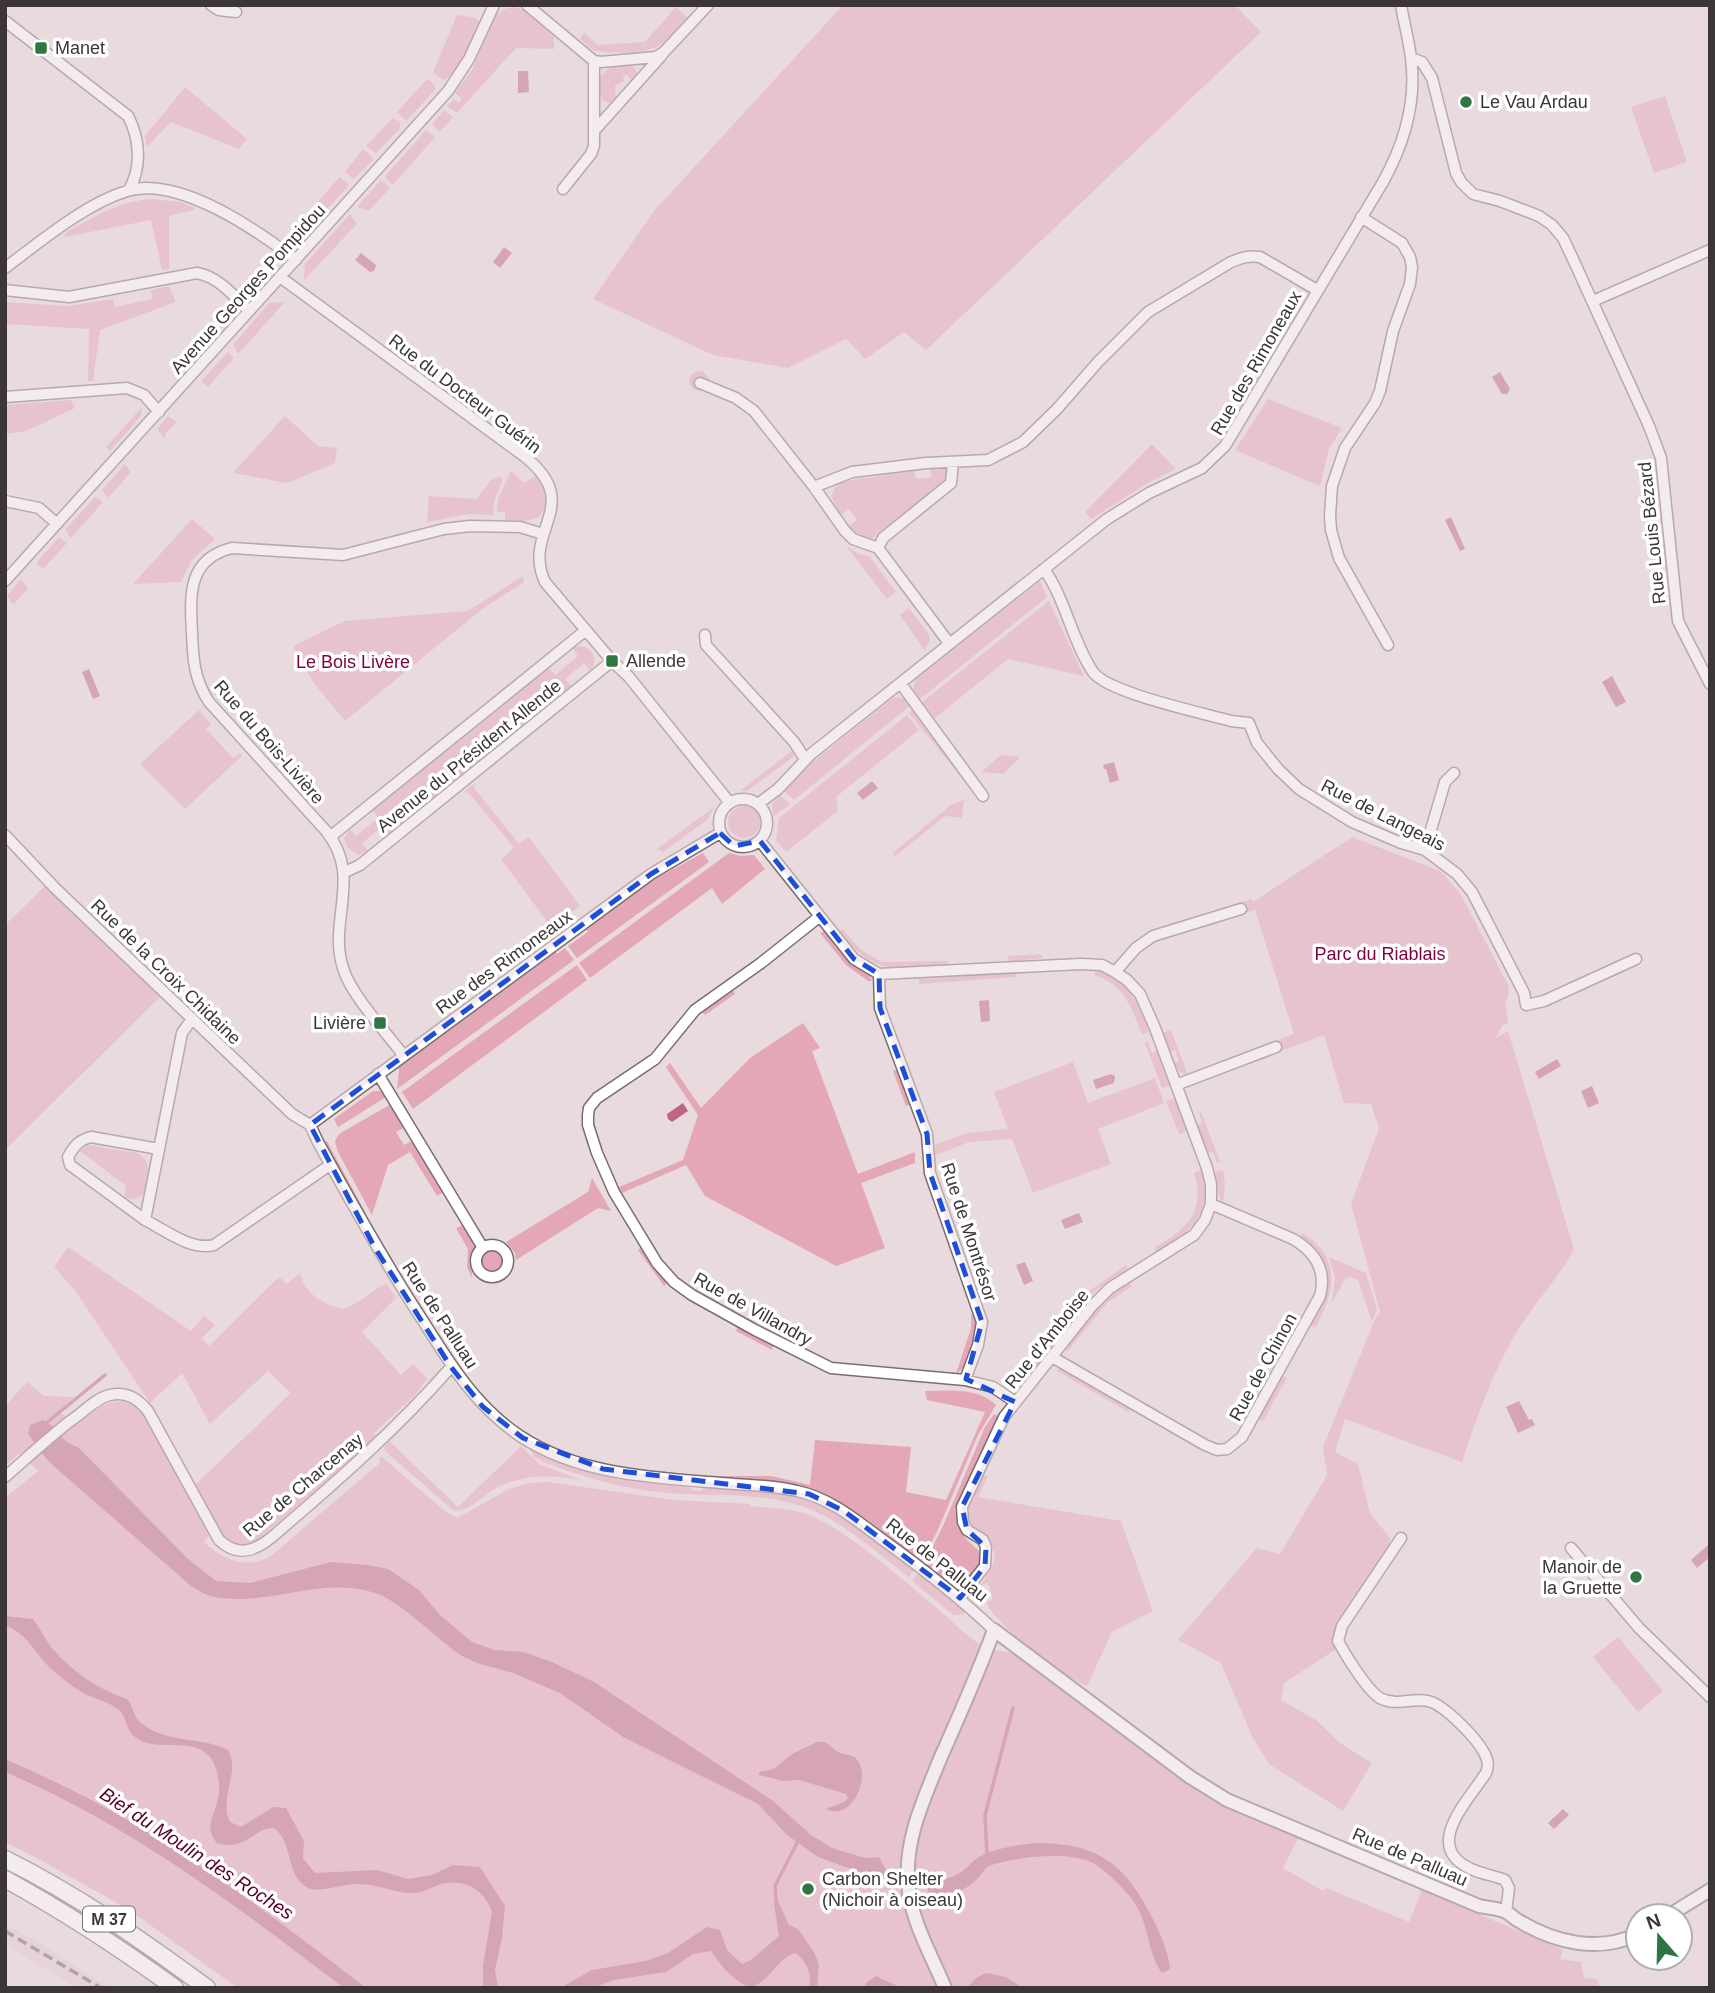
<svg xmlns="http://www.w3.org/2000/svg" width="1715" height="1993" font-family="Arial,sans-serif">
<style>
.built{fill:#e3cbd2}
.green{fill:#e3a7b8}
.water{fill:#bf6483}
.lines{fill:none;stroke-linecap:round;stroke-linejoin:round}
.stream{stroke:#bf6483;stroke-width:3.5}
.minor-casing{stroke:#7a6c70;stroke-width:13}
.tertiary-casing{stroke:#7a6c70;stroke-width:16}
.trunk-casing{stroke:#7a6c70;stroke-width:19}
.minor{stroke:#fff;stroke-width:10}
.tertiary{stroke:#fff;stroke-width:12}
.trunk{stroke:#fff;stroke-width:16}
.rail{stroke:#6a6264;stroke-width:3.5;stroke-dasharray:10 5;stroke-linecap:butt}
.marked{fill:none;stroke:#1d4ed8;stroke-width:5;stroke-dasharray:14 9;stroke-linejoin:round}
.poi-dot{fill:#2f7642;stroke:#fff;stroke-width:2.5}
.labels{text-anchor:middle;stroke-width:7;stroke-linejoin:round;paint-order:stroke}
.shield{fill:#fff;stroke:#767274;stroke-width:2}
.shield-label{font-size:16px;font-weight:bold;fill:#3c3638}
.poi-label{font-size:18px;fill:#3c3638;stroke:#fff;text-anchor:start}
.street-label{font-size:18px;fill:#3c3638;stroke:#fff}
.park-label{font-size:18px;fill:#7b033f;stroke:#fff}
.water-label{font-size:19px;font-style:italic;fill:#57002a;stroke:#fff}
</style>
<rect width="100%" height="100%" fill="#e9dade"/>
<path class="built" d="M5,1924L54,1951L109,1988H78L5,1945Z"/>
<path class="green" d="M843,5H1235L1261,32L926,350L904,332L865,359L846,339L788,368L713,355L593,299L654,211Z
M515,7L527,12L554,37V49L516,48L457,113L447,106L454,99L458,103L462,99L455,93L472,70L496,15L504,9Z
M676,7L687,17C680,25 673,35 664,42C648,56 614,53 594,51L580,39L584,33L598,45L645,42Z
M457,15L476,18L479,22C472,38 460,76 443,80L433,72Z
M625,64C633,66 636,67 637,76L633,82L627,75L623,76L624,81L615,86L616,101L608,103L603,100L599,91L600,77L610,67Z
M427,79L433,83L436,89L406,121L397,112Z
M185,87L247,139L239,149L171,122L147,147L145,136Z
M1665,96L1687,162L1654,173L1631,107Z
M444,110L453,117L440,132L432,124Z
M393,118L400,122V129L376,153L366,146Z
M426,130L435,137L393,185L386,179V175Z
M363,149L373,158L372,161L354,179L345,172Z
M340,177L349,185L301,238L293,240L320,210L315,205Z
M381,180L390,188L369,211L357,207Z
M152,199L180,202L195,208L194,210L169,216V269L162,270L151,220L65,237V234L68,231C96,216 120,201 152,199Z
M350,214L357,224L304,280L305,264Z
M276,257L277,261C272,273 259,290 246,292Z
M169,286L176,302L100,330L93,381H88L89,329L5,324V302L68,306L113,299L115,307L152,299L151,290Z
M285,302L238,354L233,345L269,303Z
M232,307L230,318L207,344L202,341Z
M228,352L234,358L208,387L201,381Z
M689 381a10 10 0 1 1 20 0a10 10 0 1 1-20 0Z
M1268,399L1342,428L1329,449L1320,486L1235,450Z
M71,400L75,408L26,431L5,434V405Z
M142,407L141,416L110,451L106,447Z
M168,416L177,422L165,434L166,440L157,429Z
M285,416L318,446L337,448L335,463L287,483L233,473Z
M1152,444L1176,469L1151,481L1091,519L1085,512Z
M125,464L131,472L108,498L102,490Z
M944,466L948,469L947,481L871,539L856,535L849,526L857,520L849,509L841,515L831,497L838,482L914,471L916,479L932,477L930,468Z
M511,471L524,483L537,475C547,488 551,506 537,518L519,522V520H505V512H497L498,499Z
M500,477L503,479L494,501L493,515L468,514L427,522L429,496L476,499L491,480Z
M95,497L103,502L71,538L65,530Z
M192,519L215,539L192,560L181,582L133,584Z
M59,537L67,543L43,569L36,563Z
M846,546L859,554L869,556L896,592L887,599Z
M523,576L524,582L481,610L345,721L313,682L293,646L345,621L468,611Z
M21,579L28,589L13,605L7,596Z
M1040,581L1047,597L920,699L913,689L916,679Z
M1049,601L1084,676L1008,659L935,718L922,702Z
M909,608L929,635L930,639L925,651L900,615Z
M580,646C591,648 595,654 594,665L590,670L584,663L565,679L571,686L388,835L381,828L362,843L368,851L358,855L348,848L344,839L350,829L356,836L378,818L373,810L549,668L555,675L578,656L572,648Z
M899,697L906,699L911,705L794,800L784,791L813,762L893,698Z
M914,709L966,777V783L909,713Z
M199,710L211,724L206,729L233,758L240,753L242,756L185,809L140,764Z
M907,715L919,730L836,797L838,811L786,852L776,840L779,818Z
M794,749L793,757L789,760L747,791H740Z
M1001,755L1019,757V759L1003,774L981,772Z
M475,783L474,788L519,844L529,837L580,906L551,927L501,859L514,848L469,793L464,792Z
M780,795L790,804L773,817L772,805Z
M964,800L962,818L945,816L895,856L893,853L952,804Z
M728 822a16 16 0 1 1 32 0a16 16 0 1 1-32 0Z
M714,807L708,819L663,852L657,849Z
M1352,837L1440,871L1460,893L1508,985L1509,995L1505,1003L1508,1023L1502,1026L1496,1038L1508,1031L1574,1249C1557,1281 1531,1306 1513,1338C1491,1377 1476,1419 1462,1462L1345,1419L1335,1452L1358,1464L1370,1513L1390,1538L1386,1560L1342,1626L1341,1646L1284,1683L1281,1700L1316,1720L1340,1743L1372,1763L1343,1811L1269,1764L1252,1736L1221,1663L1178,1640L1257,1548L1280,1554L1327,1475L1323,1447L1375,1319L1380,1312L1351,1204L1379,1128L1371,1104L1344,1103L1324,1035L1273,1054L1269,1043L1294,1034L1255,910L1231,917L1227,907L1251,899L1253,902Z
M703,853L709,862L577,958L568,946L588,932L586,929L655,879Z
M729,853L741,856L754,855L765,869L722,904L712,888L590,978L579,963Z
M45,886L160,997L5,1150V925Z
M842,929L861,950L882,962L948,961V965C891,968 880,978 838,932Z
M824,931L848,961L869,975L872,981H868L846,965L820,933Z
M565,948L574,960L397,1089L399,1070L397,1067L555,951L557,954Z
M1041,954L1042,958L1022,960L1018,965H1011L1007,956Z
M577,965L587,980L413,1109L402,1092Z
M1096,969C1128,978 1138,1003 1149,1032L1142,1035C1132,1008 1124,984 1094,975Z
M1016,973V977L919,984V979Z
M733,990L735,994L705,1015L702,1011Z
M803,1023L820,1048L812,1051L858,1174L915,1152V1163L861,1183L885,1248L836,1266L705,1196L686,1165L622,1193L619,1187L683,1160L698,1115L666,1067L670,1063L701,1108L750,1058Z
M1171,1030L1188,1075L1180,1072L1174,1064L1179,1061L1175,1050L1170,1052L1163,1033Z
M1148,1041L1152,1053L1157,1051L1170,1085L1162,1088L1145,1043Z
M1073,1062L1088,1103L1155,1078L1164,1103L1098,1129L1111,1164L1033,1193L1012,1139L969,1142L934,1156L935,1145L967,1133L1008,1129L994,1092Z
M898,1069L911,1104L906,1106L893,1071Z
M373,1091H380L386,1097L338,1127L334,1119Z
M1175,1098L1187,1131L1179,1134L1166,1101Z
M391,1104L405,1127L396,1132L404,1145L413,1140L444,1192L437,1196L410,1152L388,1165L372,1215L337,1150L335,1141L339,1134Z
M1201,1112L1220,1162L1217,1163L1213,1152L1208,1153L1197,1125L1202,1123L1199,1113Z
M327,1141L366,1214L363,1216L324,1143Z
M88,1145L137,1153C154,1161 148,1180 143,1195L134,1199L124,1198L126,1186L80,1151Z
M1201,1170C1215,1214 1190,1232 1157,1252L1154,1248C1185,1230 1207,1212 1194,1173Z
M1223,1170L1225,1184L1223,1203L1219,1196L1215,1172Z
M592,1178L611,1211L598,1208L516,1260L515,1253L506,1242L588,1192Z
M464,1225L475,1245L471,1260L472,1278L467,1267L468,1249L456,1228Z
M1302,1233C1343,1258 1335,1292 1315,1328L1310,1325C1329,1292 1338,1261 1300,1238Z
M68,1247L191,1331L204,1316L215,1325L202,1338L209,1346L279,1277L287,1284L300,1273C305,1294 322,1303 341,1309C359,1306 370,1290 387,1284L396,1298L362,1332L401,1375L413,1364L427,1379L415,1395L374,1433L378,1438L251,1545C220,1554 206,1507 195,1485L291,1393L268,1371L210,1424L182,1373L150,1403L76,1292L54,1267Z
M642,1247L667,1283L664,1286L638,1250Z
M482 1261a10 10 0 1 1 20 0a10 10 0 1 1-20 0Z
M1329,1257L1366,1273L1377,1309L1372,1322L1358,1280L1350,1277L1345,1279L1332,1303L1335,1278Z
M1126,1265L1128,1269L1108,1281L1091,1295L1021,1386L1011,1390L1088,1292Z
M1129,1282L1132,1286L1107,1303L1066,1353C1069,1330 1110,1294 1129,1282Z
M975,1314C979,1328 969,1368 956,1374L971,1328V1315Z
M738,1326L774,1345L772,1350L736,1331Z
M1061,1367L1131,1408L1128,1412L1057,1371Z
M1282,1376L1287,1378L1263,1421L1259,1418Z
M27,1382L44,1396L74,1397L59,1411L75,1424C95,1410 118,1390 141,1409L209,1536L204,1542C222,1560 247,1570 271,1556L381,1462L379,1459L381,1456L446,1512L457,1518L509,1489L529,1483L548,1482L674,1500L750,1504V1506C769,1508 790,1508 809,1515C850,1532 904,1581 939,1610C952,1621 966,1636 981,1645C995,1653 1007,1650 1021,1654L1203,1793L1224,1806L1300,1835L1283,1868L1323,1891L1326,1888L1409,1922L1422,1890L1563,1950L1560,1959L1581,1962L1584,1978L1597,1979L1600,1988H238L128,1909L44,1862L5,1842V1498L38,1471L19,1454L5,1466V1406Z
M925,1391C949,1391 977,1387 996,1405L978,1435L937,1532L922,1561C886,1535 851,1502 808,1489C771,1477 729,1478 691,1476H771L810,1485L815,1440L911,1447L906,1492L946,1500L985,1412L927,1400Z
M994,1414L998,1416L955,1508L958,1527L966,1539L979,1551L981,1561L965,1583L952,1584L924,1563L943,1526L985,1427Z
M389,1441L458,1507L521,1446L539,1464L581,1480C552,1475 526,1474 498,1487C485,1494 469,1512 454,1511L385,1451L384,1447Z
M530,1449L616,1476L654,1483L689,1485L692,1490L701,1491L705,1486C738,1488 775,1488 807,1498C847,1512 881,1544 915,1569L909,1577C878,1554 847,1525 812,1510C768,1491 714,1497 668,1493C625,1489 584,1478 544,1462L534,1457Z
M984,1475L988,1476L978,1497L1121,1521L1153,1611L1112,1632L1087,1686C1062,1675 996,1626 986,1602L993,1599L988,1583L980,1586C1017,1536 973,1547 969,1516C967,1503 978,1486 984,1475Z
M919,1572L966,1610L963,1614L953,1615L912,1581Z
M1618,1637L1663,1691L1638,1712L1593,1657Z"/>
<path class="water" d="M518,71H528L529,92L518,93Z
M504,247L512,253L500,268L493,262Z
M361,253L376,265L374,271L370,272L355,260Z
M1500,372L1510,389L1507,394H1502L1492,377Z
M1451,517L1465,549L1460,551L1445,520Z
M89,669L100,696L93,699L82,672Z
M1612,676L1626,702L1616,707L1602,682Z
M1114,762L1119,780L1110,783L1106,769H1104L1103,765Z
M872,781L878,788L863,800L857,793Z
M989,1000L990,1021L981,1022L979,1001Z
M1557,1059L1561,1066L1539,1079L1535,1072Z
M1111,1074L1115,1076L1114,1083L1096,1089L1093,1080Z
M1592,1086L1599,1103L1588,1108L1581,1091Z
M683,1103L688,1111L672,1122L668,1119L667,1114Z
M1079,1213L1083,1222L1065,1229L1061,1220Z
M1025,1262L1033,1281L1024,1285L1016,1265Z
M1519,1401L1529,1420L1532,1419L1535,1425L1518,1433L1506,1407Z
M43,1420C60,1428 56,1439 78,1447L188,1559L216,1581L250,1583L331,1562L367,1565L388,1569L419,1590L440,1615L472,1642L495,1650L523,1652L552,1662L594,1682L773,1801L811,1835L832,1848L865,1858L879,1857L886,1870L897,1874V1880L888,1878L883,1881L818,1857L787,1835L758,1804L623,1737L560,1693L513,1673L477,1663L462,1656C438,1640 399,1600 375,1593C321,1575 265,1609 210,1596C203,1594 197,1589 191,1586L48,1461L28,1434L30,1425Z
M1708,1545L1710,1557L1697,1568L1691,1560Z
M5,1616L33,1619C40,1628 44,1638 51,1647C71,1671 97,1689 127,1699C133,1706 134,1717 140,1722C165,1744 201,1736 228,1750C241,1772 218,1799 230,1822L241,1827L273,1807L286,1808L304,1841L303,1858L315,1873L377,1870L408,1879L432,1875L453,1865L480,1867L505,1906L502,1938L495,1970L498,1988H483V1965L492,1912C485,1890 464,1878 441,1884C433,1887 424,1892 415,1893C395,1894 377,1883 356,1884C344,1884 318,1893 308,1888C285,1876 294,1843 274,1828C254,1827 246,1852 217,1843C203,1828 215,1815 218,1798C221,1788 218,1766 210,1757C192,1735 156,1754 135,1737C126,1731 127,1717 119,1710C109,1702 96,1699 85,1694C74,1688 64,1680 55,1672C35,1656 30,1635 5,1625Z
M817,1742H824C830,1744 833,1749 838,1752C846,1756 853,1753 858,1761C871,1780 850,1822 826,1809L844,1802L848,1798L846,1794L799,1780L783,1781L759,1775V1772L774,1769L792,1754Z
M5,1759C57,1782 109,1807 157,1838C229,1883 298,1935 366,1988H344C237,1906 130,1825 5,1772Z
M1563,1809L1569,1815L1554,1829L1548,1823Z
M1040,1843C1101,1844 1126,1866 1153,1919C1161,1935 1168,1951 1170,1969L1162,1973C1146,1951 1150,1921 1131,1898C1120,1885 1106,1870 1091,1862C1068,1851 1012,1857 989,1866C984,1869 982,1874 978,1878C966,1891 948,1899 929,1893L927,1888L918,1886L917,1879C935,1882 949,1881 964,1870C970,1865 974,1859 981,1856C999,1847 1021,1844 1040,1843Z
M776,1897L789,1925L798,1929L814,1952L819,1964L817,1988H809C813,1975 806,1960 795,1953C776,1959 770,1982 751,1987C734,1983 721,1965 711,1951L693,1954L666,1972L614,1980L592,1988H560L592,1970L646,1961L668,1953L707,1927L720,1930L727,1950L742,1964L751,1960L779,1936L774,1903Z
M986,1973L1006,1977L1023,1988H967L976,1978Z
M876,1976L902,1988H865L866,1983Z"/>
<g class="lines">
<path class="stream" d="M45,1424L105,1375
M987,1856L985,1815L1013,1708
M776,1900L775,1886L798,1841"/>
<g class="minor-casing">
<path id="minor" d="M211,5L219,10L236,12
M527,5L594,61L601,62L656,57L664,52L708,5
M5,21L128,116C140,139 142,167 129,190
M1411,58L1422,62L1432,78L1456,173L1461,182L1473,194L1500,201L1539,216L1552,225L1563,238L1572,257L1649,426L1661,458L1678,621L1710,684
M595,130L662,55
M563,189L591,154L594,146V61
M1361,217L1402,243L1410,257L1412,267L1410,284L1393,331L1380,391L1375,403L1345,448L1332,486L1330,515L1331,530L1339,558L1388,645
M5,268C41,241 85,204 127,191C178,175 258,231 296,260
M280,277L524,456C586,505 521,530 545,582L612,661L629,677L730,803
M5,290L69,297L197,273C219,277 234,296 249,311
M1593,301L1710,250
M700,383L736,398L754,411L814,487L845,531L853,539L878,548L949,643
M5,397L127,388L144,395L159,412
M814,487L852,472L926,463L988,460L1023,442L1057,409L1098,362L1148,312L1231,262C1241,258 1249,255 1260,257L1317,290
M5,501L39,508L57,524
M878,548L883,538L951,483L953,463
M1044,569C1066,600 1072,641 1093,672C1108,693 1203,713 1231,721L1249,723L1257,743L1278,769L1299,789L1352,822L1401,843L1425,850L1457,874L1472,892L1524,993L1526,1005L1544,1001L1636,959
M5,581L448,91L469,59L494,5
M705,635L706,645L794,742L805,759
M901,684L983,796
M719 823a24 24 0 1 1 48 0a24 24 0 1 1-48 0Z
M758,804L778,789L811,754L1107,519L1149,493L1202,468L1225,446L1383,182C1404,144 1417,103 1411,58C1409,41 1404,23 1401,5
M5,835L55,888L292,1114L310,1125
M330,837L586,630
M760,841L854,959L879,974L1081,964L1102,965L1115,972L1127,980L1140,994L1155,1028L1207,1168L1211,1184V1204L1205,1220L1194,1235L1110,1288L1092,1306L1004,1417L962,1507L963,1522L967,1530L983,1540L986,1547L985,1566L960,1598
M1425,850L1445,782L1454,773
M345,872L360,865L612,661
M819,917L761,963L695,1010L655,1059L597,1098L589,1108L588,1115V1125L597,1153L614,1192L657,1263L674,1282L692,1295L755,1330L831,1368L965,1380L993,1387L1015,1402
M1115,972L1136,948L1153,936L1241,909
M879,974L880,1008L927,1134L930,1173L982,1322L978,1345L965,1380
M192,1019L182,1033L145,1220C165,1230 191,1251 214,1245L330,1165
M403,1055C386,1032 353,997 344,971C326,922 364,878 326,831L209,702C194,679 193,659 192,633C190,596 187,559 232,548L343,555L444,529L470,526L520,527L543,534
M378,1074L483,1248
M1176,1085L1276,1047
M310,1125L318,1142C352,1204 386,1265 425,1324C452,1367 477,1407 520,1436C582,1477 662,1478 734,1484C755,1485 776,1486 797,1491C830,1498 856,1520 883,1540C922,1568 959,1597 994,1630
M310,1125L651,874L720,833
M145,1220L70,1165L68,1157C74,1146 79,1140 91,1137L159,1149
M476 1261a16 16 0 1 1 32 0a16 16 0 1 1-32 0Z
M1052,1357L1205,1445L1217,1450L1227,1449L1242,1437L1320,1296C1327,1270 1315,1252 1293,1239L1211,1204
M5,1477C28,1457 49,1437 73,1419C85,1411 96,1398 110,1395C127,1391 138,1399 148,1411L219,1540C237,1557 254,1552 272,1537C335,1483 397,1429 451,1367
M1401,1538L1342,1626L1338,1641C1346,1656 1367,1690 1380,1698C1397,1707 1411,1697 1428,1701C1445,1705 1480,1741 1486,1757C1489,1763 1488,1768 1486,1773C1468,1801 1423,1845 1469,1868C1480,1874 1493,1875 1505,1880L1509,1888L1506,1912
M1571,1548L1639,1628L1710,1697"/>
</g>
<g class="tertiary-casing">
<path id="tertiary" d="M1668,1916L1710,1890
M945,1988C931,1954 910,1919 908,1882C905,1838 924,1799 940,1759C959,1716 978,1674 994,1630L1190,1777L1227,1800L1479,1906C1487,1908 1498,1908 1506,1912C1511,1914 1514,1919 1519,1921C1555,1943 1599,1953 1638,1934"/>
</g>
<g class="trunk-casing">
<path id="trunk" d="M5,1859C77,1895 142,1940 207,1988
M5,1879C65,1912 120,1948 175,1988"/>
</g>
<use href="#minor" class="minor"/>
<use href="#tertiary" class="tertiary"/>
<use href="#trunk" class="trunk"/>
<path class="rail" d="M5,1931L101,1988"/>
</g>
<path d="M0 0H1715V1993H0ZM720,833L734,846L760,841L854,959L879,974L880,1008L927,1134L930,1173L982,1322L966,1379L1015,1402L962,1507L967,1530L986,1547L985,1566L960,1598L844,1511L809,1494L603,1469L523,1438L483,1407L451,1367L375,1248L310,1125L651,874Z" fill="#e9dade" fill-opacity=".55" fill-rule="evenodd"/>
<path class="marked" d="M720,833L734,846L760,841L854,959L879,974L880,1008L927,1134L930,1173L982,1322L966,1379L1015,1402L962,1507L967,1530L986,1547L985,1566L960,1598L844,1511L809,1494L603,1469L523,1438L483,1407L451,1367L375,1248L310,1125L651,874Z"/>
<g class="poi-dot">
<rect x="34" y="41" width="14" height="14" rx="3.5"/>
<circle cx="1466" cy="102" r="7"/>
<rect x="605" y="654" width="14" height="14" rx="3.5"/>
<rect x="373" y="1016" width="14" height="14" rx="3.5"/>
<circle cx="1636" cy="1577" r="7"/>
<circle cx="808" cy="1889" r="7"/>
</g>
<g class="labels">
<rect class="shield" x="83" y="1906.5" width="52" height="25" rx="5"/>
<g class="shield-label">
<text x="109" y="1925">M 37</text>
</g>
<g class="poi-label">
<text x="55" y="54">Manet</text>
<text x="1480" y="108">Le Vau Ardau</text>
<text x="626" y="667">Allende</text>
<text x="366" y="1029" text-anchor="end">Livière</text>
<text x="1622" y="1573" text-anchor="end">Manoir de<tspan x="1622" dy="21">la Gruette</tspan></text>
<text x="822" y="1885">Carbon Shelter<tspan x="822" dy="21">(Nichoir à oiseau)</tspan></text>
</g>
<g class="street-label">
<text transform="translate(248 289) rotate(-48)" y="6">Avenue Georges Pompidou</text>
<text transform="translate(1256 363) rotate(-60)" y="6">Rue des Rimoneaux</text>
<text transform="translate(465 394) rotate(37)" y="6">Rue du Docteur Guérin</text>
<text transform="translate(1652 533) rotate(-96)" y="6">Rue Louis Bézard</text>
<text transform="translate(269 742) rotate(49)" y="6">Rue du Bois-Livière</text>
<text transform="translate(469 756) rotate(-39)" y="6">Avenue du Président Allende</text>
<text transform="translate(1383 815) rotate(27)" y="6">Rue de Langeais</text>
<text transform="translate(504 962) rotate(-36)" y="6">Rue des Rimoneaux</text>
<text transform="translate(166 972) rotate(44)" y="6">Rue de la Croix Chidaine</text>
<text transform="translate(969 1232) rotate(72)" y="6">Rue de Montrésor</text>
<text transform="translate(753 1309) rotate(29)" y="6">Rue de Villandry</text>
<text transform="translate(440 1315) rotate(57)" y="6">Rue de Palluau</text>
<text transform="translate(1047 1339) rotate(-51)" y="6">Rue d'Amboise</text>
<text transform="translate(1263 1367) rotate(-61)" y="6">Rue de Chinon</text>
<text transform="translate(303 1485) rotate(-40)" y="6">Rue de Charcenay</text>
<text transform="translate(937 1560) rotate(38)" y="6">Rue de Palluau</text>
<text transform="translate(1410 1857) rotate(23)" y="6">Rue de Palluau</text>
</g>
<g class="park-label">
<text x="353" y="668">Le Bois Livère</text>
<text x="1380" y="960">Parc du Riablais</text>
</g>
<g class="water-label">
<text transform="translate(197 1853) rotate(33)" y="7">Bief du Moulin des Roches</text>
</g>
</g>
<rect width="1715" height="1993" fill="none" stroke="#3c3638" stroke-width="14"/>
<g transform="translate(1659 1937) rotate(340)"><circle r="33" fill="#ffffff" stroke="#b1afaf" stroke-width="2"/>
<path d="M0-5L12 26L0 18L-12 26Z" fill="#2f7642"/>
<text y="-10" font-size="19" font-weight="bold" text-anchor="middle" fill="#3c3638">N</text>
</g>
</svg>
